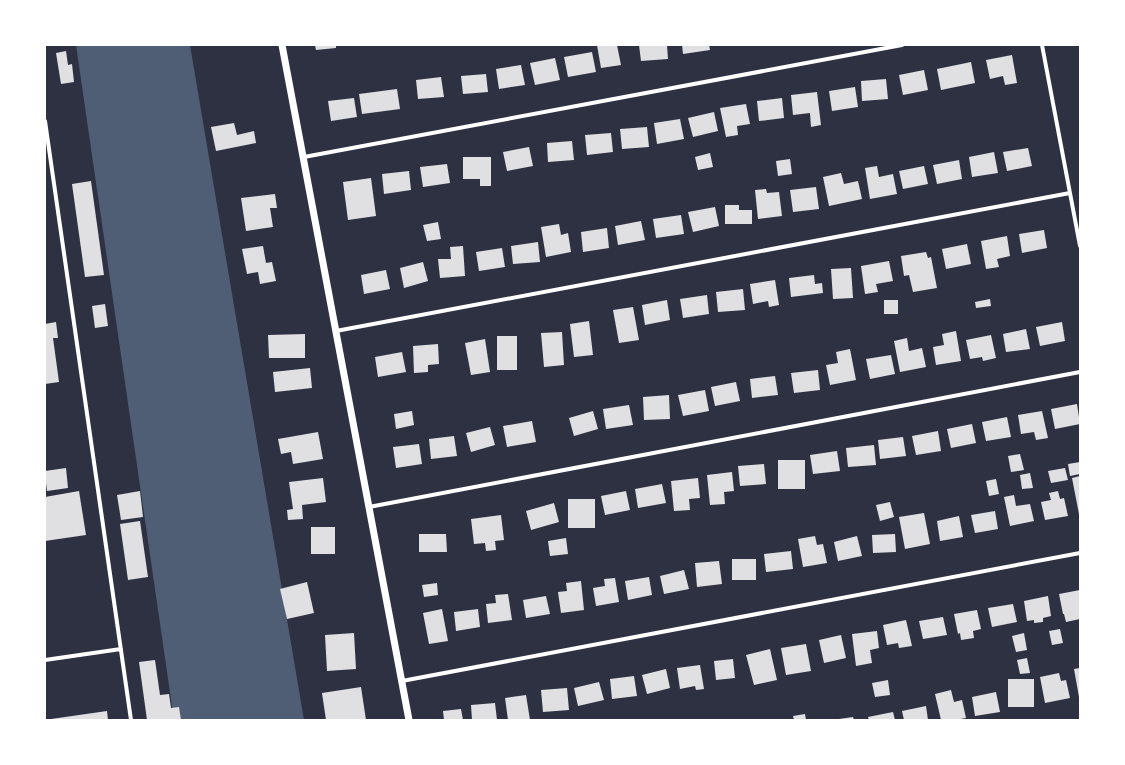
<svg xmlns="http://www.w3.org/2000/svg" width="1125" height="765" font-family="Literata,serif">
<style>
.water{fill:#4f5d75}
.building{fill:#e0e0e3}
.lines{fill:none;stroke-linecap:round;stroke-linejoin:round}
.minor{stroke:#fff;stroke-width:4}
.tertiary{stroke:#fff;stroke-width:7}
</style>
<rect width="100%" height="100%" fill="#2d3142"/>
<path class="water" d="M76,45H190L304,720H174Z"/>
<path class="building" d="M315,45H336V48L316,50Z
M597,45H617L621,65L601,68Z
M639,45H667L668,59L641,61Z
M682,45H709L710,50L683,54Z
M66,51L68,65L72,64L74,82L61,84L56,53Z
M592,52L596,72L568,77L564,57Z
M1012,55L1017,83L1005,85L1003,76L990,79L986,60Z
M555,58L560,80L535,85L530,63Z
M971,62L975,83L941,90L937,69Z
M521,65L525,85L499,89L496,69Z
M924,70L928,90L903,95L899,75Z
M486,74L488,92L463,94L461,76Z
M441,77L444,97L418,99L416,80Z
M886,79L888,99L862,101L861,81Z
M855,87L858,107L832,111L829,91Z
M397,89L400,109L362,114L359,94Z
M817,92L821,125L811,127L810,113L793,115L791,95Z
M354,98L357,117L331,121L328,101Z
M782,98L784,118L759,121L757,101Z
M746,104L750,124L737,126L738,135L726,137L720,108Z
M714,112L718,131L693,137L688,118Z
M680,119L684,139L657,144L654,123Z
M234,123L237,135L254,131L256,143L216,151L211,127Z
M647,127L649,147L622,149L620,129Z
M611,133L613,152L587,155L585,135Z
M572,141L574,160L548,162L547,143Z
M529,147L533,166L507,171L503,152Z
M1028,148L1032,166L1007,171L1003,152Z
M994,152L998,173L972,177L969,157Z
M710,153L713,167L698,170L695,157Z
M463,157H491V186H480V179H463Z
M790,159L792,174L778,176L776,161Z
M959,160L962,179L937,184L933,165Z
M447,164L450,183L423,187L420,167Z
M877,166L879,177L893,174L897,194L870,199L865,168Z
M924,166L928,184L903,189L899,171Z
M409,171L411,190L384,194L382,174Z
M841,173L844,184L858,181L862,199L829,206L823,177Z
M371,178L376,216L348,220L343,182Z
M91,181L104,275L85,277L72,184Z
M816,187L819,209L793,212L790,190Z
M766,189L767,193L779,192L782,216L758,219L755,190Z
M275,194L277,208H270L273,227L246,231L241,198Z
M725,205H739V210H752V224H725Z
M715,207L719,226L693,232L688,212Z
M681,215L684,234L656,238L653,219Z
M641,221L645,240L618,245L615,226Z
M438,222L441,239L427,241L423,225Z
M559,224L561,235L568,233L571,252L546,257L541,227Z
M607,228L609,248L583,252L581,232Z
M1044,230L1047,248L1022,253L1019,234Z
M1007,236L1010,256L997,259L999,267L986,269L981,241Z
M538,242L540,262L513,264L511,246Z
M967,244L971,264L946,269L942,249Z
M263,246L266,263L272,262L276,281L260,284L258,272L247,274L242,249Z
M463,246L465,276L440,278L438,259H451L450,247Z
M502,248L505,267L479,271L476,252Z
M926,252L928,258L931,257L937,288L913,292L909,275L904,276L901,256Z
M889,261L893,281L876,284L878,292L865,294L861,266Z
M423,262L428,281L404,288L400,268Z
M851,268L853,298L833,299L831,269Z
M386,270L390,289L364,294L361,275Z
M814,275L815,284L822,283L823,293L791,297L789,278Z
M775,280L779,305L769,307L768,301L753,304L750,284Z
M743,289L745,310L718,312L716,292Z
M707,295L709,314L683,318L680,299Z
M990,299L991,306L976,308L975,302Z
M667,300L670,320L645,325L642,305Z
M884,300H898V314H884Z
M105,304L108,326L95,328L92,306Z
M633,307L639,340L619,343L613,310Z
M589,321L593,355L574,357L570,324Z
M56,322L58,338H53L59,382L45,384V324Z
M1062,322L1065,341L1040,346L1036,327Z
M1026,329L1030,349L1006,352L1003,334Z
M956,331L961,361L936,365L933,347L944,345L942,334Z
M562,332L564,365L544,367L541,333Z
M305,334V358H269L268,335Z
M991,335L996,358L983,361L982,357L970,359L966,340Z
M497,336H517V370H497Z
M907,338L909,351L922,348L926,367L900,372L894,341Z
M485,339L490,372L471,375L465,343Z
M438,344L439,364L428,365V372L414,373L413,346Z
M850,349L856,380L830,385L826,365L838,363L836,352Z
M402,352L406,372L378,377L375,357Z
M891,355L895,374L870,379L866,359Z
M310,368L312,388L275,392L273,372Z
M818,370L820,390L794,393L791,373Z
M775,376L778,395L752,398L750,379Z
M736,382L740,401L715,406L711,387Z
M705,390L709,411L683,416L678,395Z
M669,395L670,419L644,420L643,397Z
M1077,404L1080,424L1055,429L1051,409Z
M629,405L633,425L606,429L603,409Z
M412,411L414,425L396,429L394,414Z
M593,411L598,429L574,436L569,418Z
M1042,411L1048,438L1036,440L1034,432L1021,434L1018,415Z
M1007,417L1011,437L986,441L982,422Z
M532,421L536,442L507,447L503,426Z
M972,424L976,443L951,448L947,429Z
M490,427L495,445L471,452L466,433Z
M938,431L941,451L916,455L912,436Z
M318,432L323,459L293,464L291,452L281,454L278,439Z
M454,436L457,456L431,459L429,439Z
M903,437L906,456L880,459L878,440Z
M419,444L422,464L396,468L393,447Z
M874,445L876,465L848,467L846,448Z
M837,451L840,471L813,474L810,455Z
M1020,454L1024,470L1011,472L1008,456Z
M778,460H805V489H778Z
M1080,462V474L1070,476L1068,464Z
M764,464L766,484L740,486L738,466Z
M66,468L68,488L47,491L46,483H45V471Z
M1065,468L1068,480L1051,483L1048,471Z
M732,472L734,491L724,492L725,504L710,505L707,475Z
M1030,473L1033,488L1022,489L1020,475Z
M1080,476V514H1079L1072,478Z
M323,478L326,502L302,505L303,519L288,520L287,510L293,509L289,482Z
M698,478L700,498L689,499L690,510L674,511L671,481Z
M996,479L999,494L989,496L986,481Z
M662,484L666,503L638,508L635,489Z
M79,491L86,535L45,541V497Z
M140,491L143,517L121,520L117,495Z
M626,491L630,510L605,515L601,496Z
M1058,491L1060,499L1064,498L1068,516L1045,520L1041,502L1051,500L1049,493Z
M1014,495L1016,506L1030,504L1034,521L1010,526L1004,497Z
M568,499H595V528H568Z
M890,502L894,517L880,521L876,505Z
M554,503L559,522L531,530L526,511Z
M995,511L998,529L975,533L971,515Z
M924,513L930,544L905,549L899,517Z
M501,515L504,540L495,541L496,550L486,551L485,543L474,544L471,519Z
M959,516L963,537L940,541L937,521Z
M140,521L148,577L128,580L120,524Z
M311,527H335V554H311Z
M419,534H446L447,552H419Z
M895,534L896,552L873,553L872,535Z
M815,536L817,545L823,544L827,563L803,567L798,539Z
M857,536L862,556L838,561L834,542Z
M566,538L568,554L550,556L548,541Z
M791,551L793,569L766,572L764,554Z
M732,559H756V580H732Z
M719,561L722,584L697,587L695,563Z
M684,570L689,589L664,594L660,576Z
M649,577L652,595L628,600L625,581Z
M615,578L619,602L596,606L593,588L605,586L604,579Z
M581,581L584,610L561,613L558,592L567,591L566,583Z
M307,582L314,613L287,619L280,589Z
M437,583L438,595L424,597L422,585Z
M1080,590V619L1066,622L1064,614H1063L1059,594Z
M508,594L512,620L488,623L486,604L496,603L495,595Z
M546,596L550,614L526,618L523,600Z
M1048,596L1051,616L1043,618V622L1034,623V620L1027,621L1024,601Z
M1013,604L1017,622L992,627L988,608Z
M442,609L448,641L429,644L423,613Z
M478,609L480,627L456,631L454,612Z
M977,610L981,629L973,631L974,638L961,640L960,633L958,634L954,614Z
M943,617L947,635L923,639L919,621Z
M906,620L912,646L899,648L898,643L887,645L883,625Z
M1060,629L1063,643L1052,645L1049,631Z
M877,631L879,648L870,650L872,663L856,666L852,634Z
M354,633L356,669L327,671L325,635Z
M1024,633L1027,650L1016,652L1012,636Z
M841,635L846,658L824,663L819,640Z
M806,644L811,671L786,675L781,648Z
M770,649L777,680L754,685L746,655Z
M1027,658L1030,673L1020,674L1017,660Z
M733,659L735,678L716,680L714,661Z
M155,660L160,695L169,694L171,708L179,707L181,720H147L139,662Z
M700,665L704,689L696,690L695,686L680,689L677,668Z
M1080,668V697H1079L1074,669Z
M666,669L670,688L647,694L642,675Z
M1059,673L1061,681L1066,680L1070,698L1045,703L1040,677Z
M634,676L637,696L612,699L610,679Z
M1008,679H1034V707H1008Z
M888,680L890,695L875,697L872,683Z
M599,682L604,700L578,706L574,688Z
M361,687L366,720H326L322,693Z
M567,688L569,710L543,712L541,690Z
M951,690L954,702L962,700L966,718L955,720H941L935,694Z
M996,692L1000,712L975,716L972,697Z
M526,695L530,720H508L505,698Z
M495,703L497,720H472L471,705Z
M926,706L928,720H904L902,711Z
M461,709L463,720H444L443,711Z
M107,711L108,720H51V719Z
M893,712L895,720H869L868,717Z
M805,714L806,720H794L793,716Z
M853,717L854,720H839V719Z"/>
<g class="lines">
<path class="minor" d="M1042,45L1080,246
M45,121L131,720
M304,157L902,45
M336,331L1070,193
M369,507L1080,372
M45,660L121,649
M402,681L1080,553"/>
<path class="tertiary" d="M282,45L409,720"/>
</g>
<rect width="1125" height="765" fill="none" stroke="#ffffff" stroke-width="92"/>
</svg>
